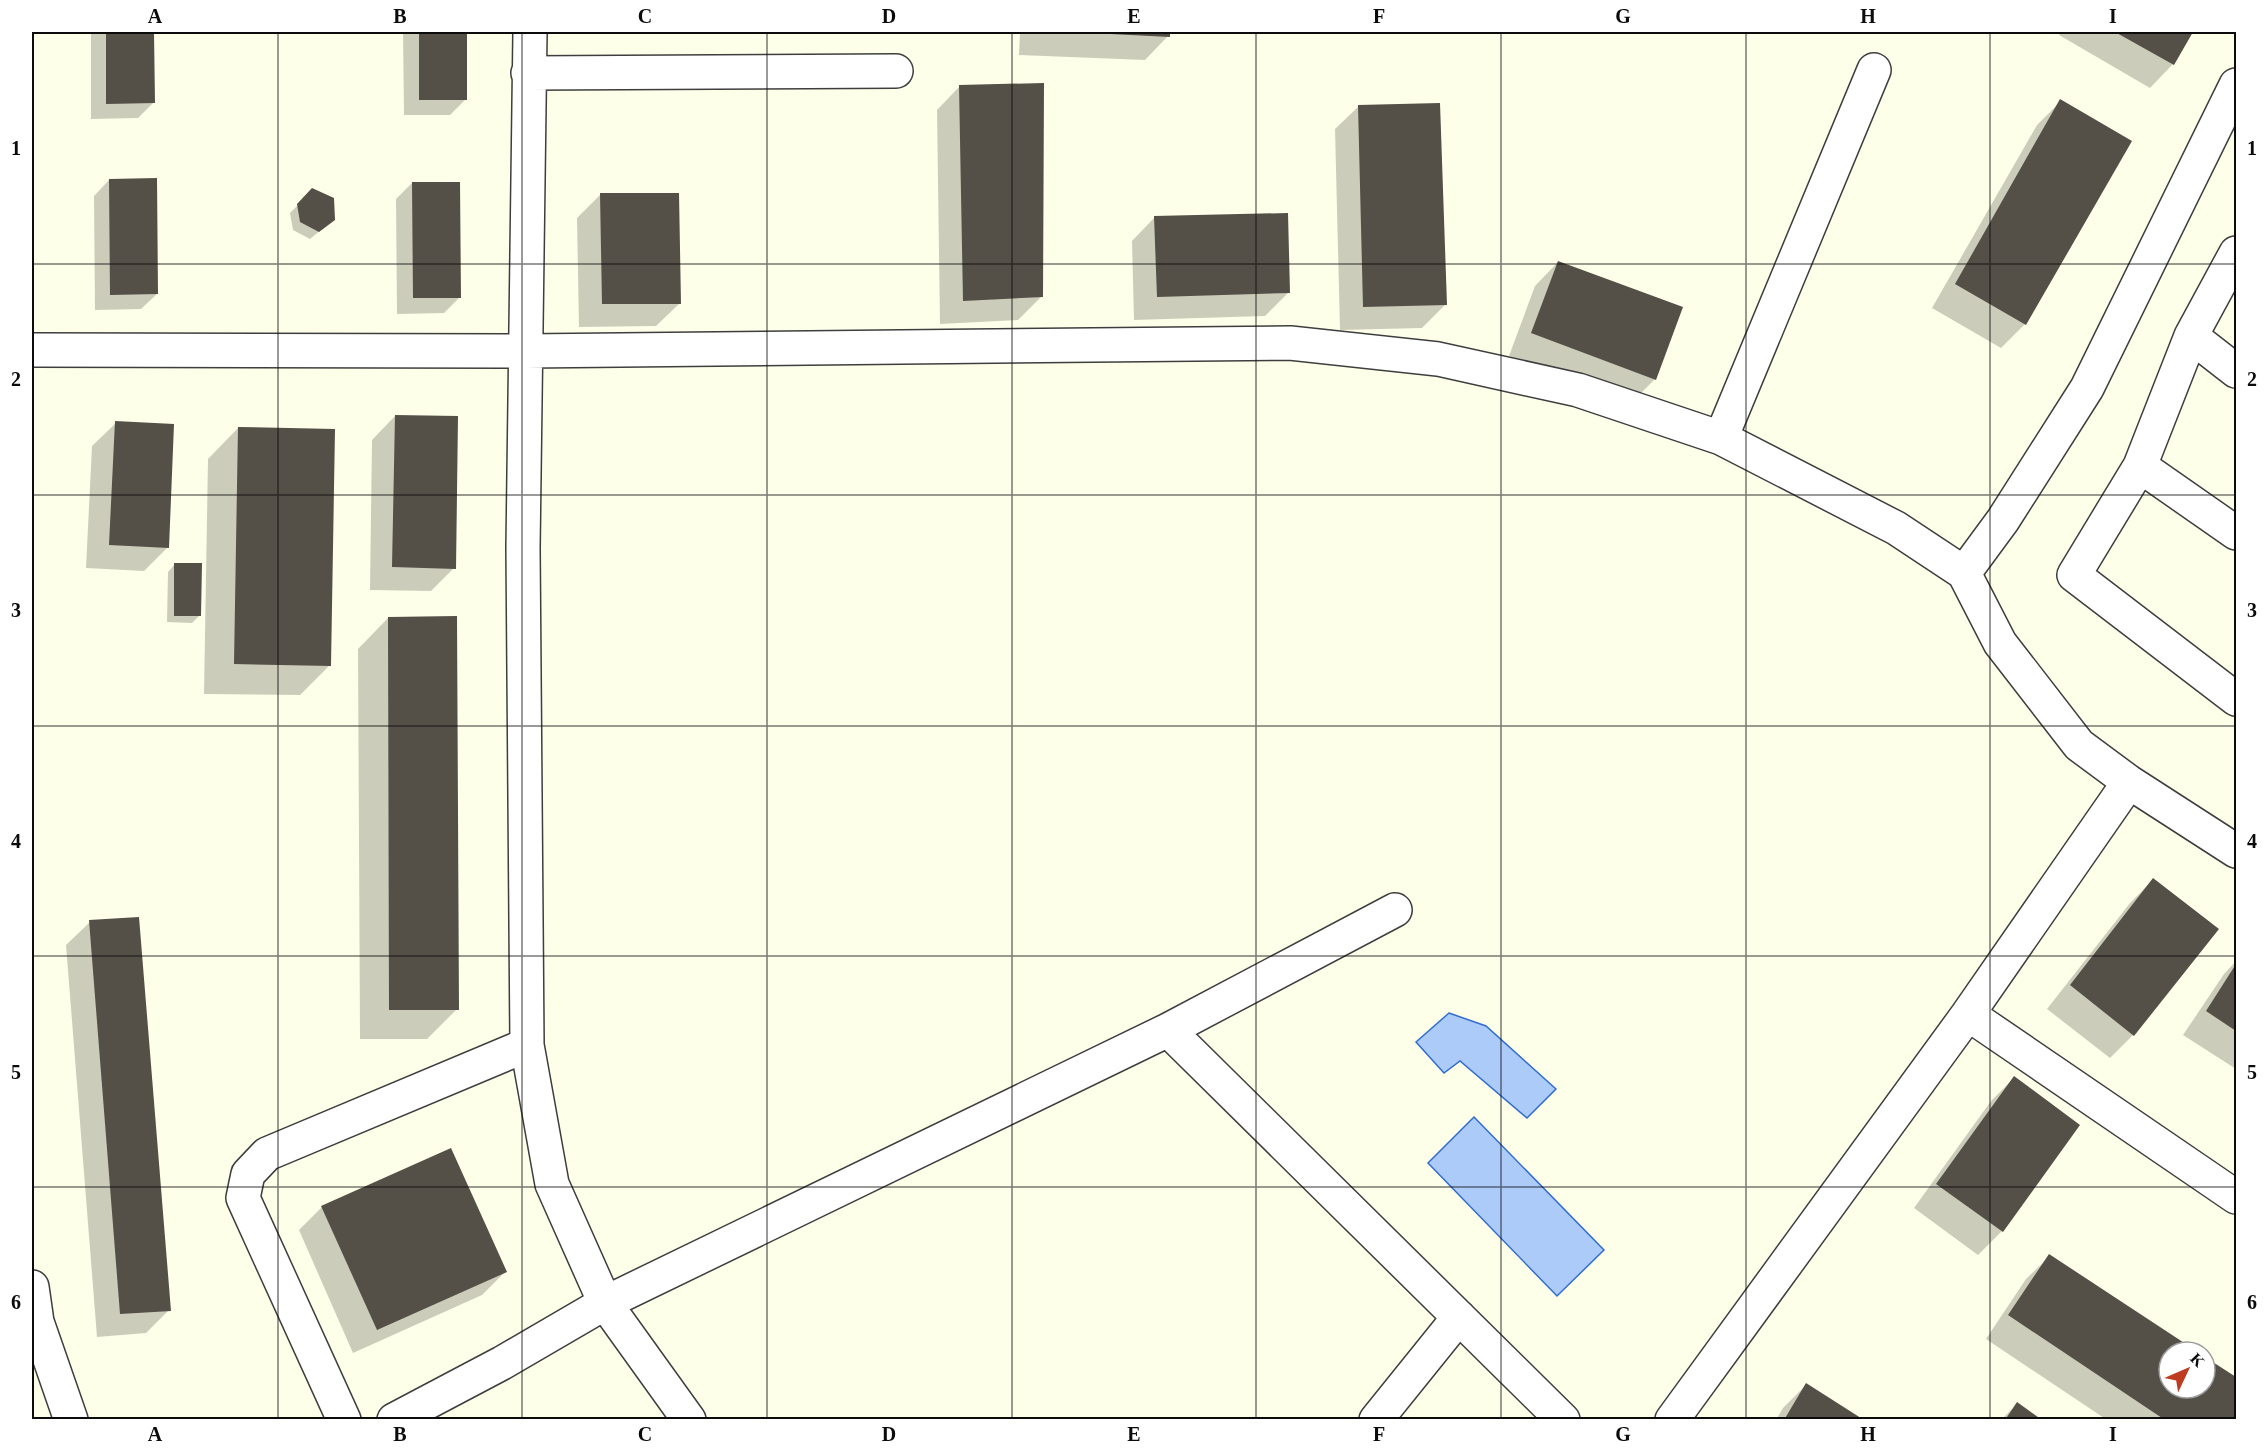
<svg xmlns="http://www.w3.org/2000/svg" width="2268" height="1451" font-family="Georgia,serif">
<style>
.water{fill:#accbf8;stroke:#316dd1;stroke-width:1.5}
.shadow{fill:#0003}
.building{fill:#544f47}
.lines{fill:none;stroke-linecap:round;stroke-linejoin:round}
.minor-casing{stroke:#3e3e3e;stroke-width:36}
.minor{stroke:#fff;stroke-width:33}
.grid{fill:none;stroke:#0b0b0b;stroke-width:1.5;stroke-opacity:0.55}
.neatline{fill:none;stroke:#0b0b0b;stroke-width:2}
.grid-label{font-size:20px;text-anchor:middle;font-weight:bold;fill:#0b0b0b}
</style>
<rect width="100%" height="100%" fill="#feffe9"/>
<path class="water" d="M1449,1013L1486,1026L1556,1089L1527,1118L1460,1061L1444,1073L1416,1042Z
M1474,1117L1604,1250L1557,1296L1428,1163Z"/>
<path class="shadow" d="M91,32H153V103L138,118L91,119Z
M403,32H465L466,99L450,115H404Z
M1020,32H1168V36L1145,60L1019,55Z
M2061,32H2191L2173,64L2150,88L2059,35Z
M960,86L1042,296L1018,320L940,324L937,110Z
M2061,101L2130,141L2025,324L2001,348L1932,308L2037,125Z
M1359,106L1445,305L1422,328L1340,330L1335,129Z
M109,180L157,294L141,309L95,310L94,196Z
M412,183L459,298L444,313L397,314L396,199Z
M313,190L334,219L310,239L293,230L290,213Z
M600,195L680,303L656,326L579,327L577,218Z
M1155,217L1289,292L1265,316L1134,320L1132,241Z
M1558,262L1655,379L1632,402L1509,356L1535,286Z
M395,416L454,568L431,591L370,590L372,440Z
M116,423L167,548L144,571L86,568L92,446Z
M238,428L330,665L300,695L204,694L208,459Z
M175,564L200,615L192,623L167,622L168,572Z
M388,618L457,1009L427,1039H360L358,649Z
M2153,880L2133,1035L2110,1058L2047,1009L2130,903Z
M90,922L169,1310L146,1333L97,1337L66,945Z
M2236,961V1069L2183,1035L2224,974Z
M2014,1078L2078,1125L2002,1231L1978,1255L1914,1208L1991,1101Z
M322,1207L505,1272L482,1295L353,1353L299,1230Z
M2050,1256L2195,1352H2169V1388H2205V1358L2236,1379V1420H2107L1986,1339L2026,1279Z
M1806,1385L1861,1420H1776L1783,1408Z
M2017,1404L2040,1420H2001Z"/>
<path class="building" d="M106,32H154L155,103L106,104Z
M419,32H467V100H419Z
M1071,32H1170V37Z
M2115,32H2193L2174,65Z
M1044,83L1043,297L963,301L959,85Z
M2060,99L2132,141L2026,325L1955,284Z
M1440,103L1447,305L1363,307L1358,105Z
M157,178L158,294L110,295L109,179Z
M412,182H460L461,298H413Z
M312,188L334,198L335,220L319,232L300,222L297,204Z
M600,193H679L681,304H602Z
M1288,213L1290,293L1157,297L1154,216Z
M1558,261L1683,307L1656,380L1531,333Z
M395,415L458,416L456,569L392,567Z
M115,421L174,424L169,548L109,545Z
M238,427L335,429L331,666L234,664Z
M174,563H202L201,616H174Z
M457,616L459,1010H389L388,617Z
M2153,878L2219,929L2134,1036L2070,985Z
M139,917L171,1311L120,1314L89,920Z
M2236,964V1031L2206,1011Z
M2014,1076L2080,1125L2003,1232L1936,1184Z
M451,1148L507,1272L377,1330L321,1206Z
M2049,1254L2198,1352H2169V1388H2205V1357L2236,1377V1420H2165L2008,1315Z
M1806,1383L1864,1420H1784Z
M2017,1402L2042,1420H2005Z"/>
<g class="lines">
<g class="minor-casing">
<path id="minor" d="M530,32L523,548L527,1045L552,1184L605,1303L689,1420
M528,73L896,71
M2236,253L2191,336L2140,466L2074,575L2236,699
M2191,336L2236,371
M32,350L526,351L1290,343L1438,359L1578,390L1721,438L1896,528L1964,573L2000,643L2079,745L2129,782L2236,851
M1721,438L1874,70
M2140,466L2236,533
M1964,573L2003,520L2087,388L2236,85
M1968,1014L2236,1197
M1168,1030L1563,1420
M32,1287L37,1322L71,1420
M344,1420L243,1198L248,1174L267,1154L527,1045
M394,1420L502,1363L605,1303L1168,1030L1395,910
M1376,1420L1459,1317
M1672,1420L1968,1014L2129,782"/>
</g>
<use href="#minor" class="minor"/>
</g>
<path class="grid" d="M278,32V1420M522,32V1420M767,32V1420M1012,32V1420M1256,32V1420M1501,32V1420M1746,32V1420M1990,32V1420M32,264H2236M32,495H2236M32,726H2236M32,956H2236M32,1187H2236"/>
<rect width="2268" height="1451" fill="none" stroke="#ffffff" stroke-width="66"/>
<g transform="translate(2187 1370) rotate(46)"><circle r="28" fill="#ffffff" stroke="#9d9d9d" stroke-width="1.5"/>
<path d="M0-4.5L10 22L0 15L-10 22Z" fill="#be3c20"/>
<text y="-9" font-size="16" font-weight="bold" text-anchor="middle" fill="#0b0b0b">K</text>
</g>
<rect x="33" y="33" width="2202" height="1385" class="neatline"/>
<g class="grid-label">
<text x="155" y="23">A</text>
<text x="400" y="23">B</text>
<text x="645" y="23">C</text>
<text x="889" y="23">D</text>
<text x="1134" y="23">E</text>
<text x="1379" y="23">F</text>
<text x="1623" y="23">G</text>
<text x="1868" y="23">H</text>
<text x="2113" y="23">I</text>
<text x="16" y="155">1</text>
<text x="2252" y="155">1</text>
<text x="16" y="386">2</text>
<text x="2252" y="386">2</text>
<text x="16" y="617">3</text>
<text x="2252" y="617">3</text>
<text x="16" y="848">4</text>
<text x="2252" y="848">4</text>
<text x="16" y="1079">5</text>
<text x="2252" y="1079">5</text>
<text x="16" y="1309">6</text>
<text x="2252" y="1309">6</text>
<text x="155" y="1441">A</text>
<text x="400" y="1441">B</text>
<text x="645" y="1441">C</text>
<text x="889" y="1441">D</text>
<text x="1134" y="1441">E</text>
<text x="1379" y="1441">F</text>
<text x="1623" y="1441">G</text>
<text x="1868" y="1441">H</text>
<text x="2113" y="1441">I</text>
</g>
</svg>
